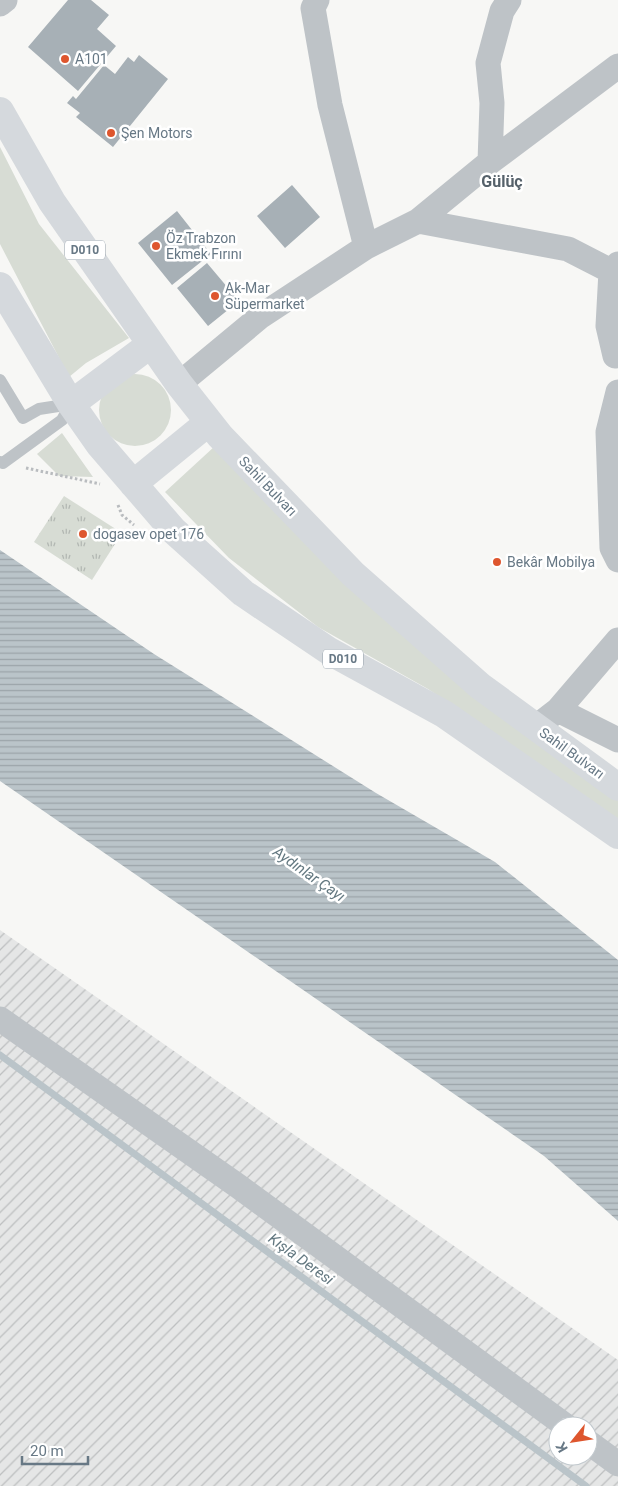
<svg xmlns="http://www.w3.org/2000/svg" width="618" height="1486" font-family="Roboto,sans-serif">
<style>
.industrial{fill:url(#industrial-furrows);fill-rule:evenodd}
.grass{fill:#d7dcd4}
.park{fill:url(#park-tufts)}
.water{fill:url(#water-rules)}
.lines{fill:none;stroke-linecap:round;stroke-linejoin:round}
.stream{stroke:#bac4c9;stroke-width:7}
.building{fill:#a7b0b6}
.path{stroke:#b9bcbf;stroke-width:3;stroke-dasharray:2.5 2.5;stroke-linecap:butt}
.service{stroke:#bec3c7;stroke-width:12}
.minor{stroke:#bec3c7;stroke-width:25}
.trunk{stroke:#d5d9dd;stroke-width:28}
.poi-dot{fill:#de562e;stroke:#fff;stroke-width:2}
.labels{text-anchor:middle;stroke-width:5;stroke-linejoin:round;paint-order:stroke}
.shield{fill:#fff;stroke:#95a0aa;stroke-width:1}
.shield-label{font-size:12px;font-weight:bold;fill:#677885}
.poi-label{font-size:14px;fill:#677885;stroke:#fff;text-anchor:start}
.street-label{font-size:14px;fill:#677885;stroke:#fff}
.water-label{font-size:15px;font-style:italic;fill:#637880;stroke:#fff}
.quarter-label{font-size:16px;font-weight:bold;fill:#55616a;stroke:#fff}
</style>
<defs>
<pattern id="industrial-furrows" width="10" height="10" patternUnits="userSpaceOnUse" patternTransform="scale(1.25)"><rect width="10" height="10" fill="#e5e6e6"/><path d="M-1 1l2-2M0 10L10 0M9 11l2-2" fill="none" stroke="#bdbfc0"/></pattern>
<pattern id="park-tufts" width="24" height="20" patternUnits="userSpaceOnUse" patternTransform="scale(1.25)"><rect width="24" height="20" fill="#d7dcd4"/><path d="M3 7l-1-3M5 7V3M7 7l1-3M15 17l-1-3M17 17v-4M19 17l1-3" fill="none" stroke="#b2b7b2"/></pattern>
<pattern id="water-rules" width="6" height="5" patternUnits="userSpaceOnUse" patternTransform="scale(1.25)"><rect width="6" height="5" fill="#bac4c9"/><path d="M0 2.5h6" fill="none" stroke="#9ba4a9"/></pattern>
</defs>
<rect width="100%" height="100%" fill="#f7f7f5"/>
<path class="industrial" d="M0,930L618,1360V1486H0ZM558,1426H588V1456H558Z"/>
<path class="grass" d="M0,147L39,224L129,338L86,363L69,377L0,244Z
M99 410a36 36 0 1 1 72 0a36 36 0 1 1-72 0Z
M62,433L93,477L59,476L37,454Z
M215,446L618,800V819L428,689L318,627L229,558L165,492Z"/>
<path class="park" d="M64,496L122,533L92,580L34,542Z"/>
<path class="water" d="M0,550L154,654L376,793L495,862L618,960V1221L544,1156L0,781Z"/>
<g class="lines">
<path class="stream" d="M0,1055L586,1486"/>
</g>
<path class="building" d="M68,0H91L109,15L97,29L116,46L78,91L28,47Z
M139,55L168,79L113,147L76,117L80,113L67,103L73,96L76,99L104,65L115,74L128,57L134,62Z
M292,185L320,217L285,248L257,216Z
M177,211L211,254L172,285L138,243Z
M207,263L239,301L208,326L177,288Z"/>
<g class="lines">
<path class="path" d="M26,468L100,484
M118,505L122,515L134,525"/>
<path class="service" d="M0,380L23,418L39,409L71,404
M0,462L3,463L62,420L71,404"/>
<path class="minor" d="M317,0L313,8L330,105L366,247
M0,4L5,0
M490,162L492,103L488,63L502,11L509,0
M418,221L568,249L611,271
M615,356L608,326L611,271L618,264
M179,384L261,316L366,247L418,221L490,162L618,66
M618,392L608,432L612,548L618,560
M558,710L618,640
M536,727L558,710L618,740
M0,1019L238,1186L566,1426
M588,1442L618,1464"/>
<path class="trunk" d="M0,111L52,202L179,384L220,436L353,574L480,686L618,787
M0,286L71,404L99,444L173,530L243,593L329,651L444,714L618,835
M71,404L151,344
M133,484L209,422"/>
</g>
<g class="poi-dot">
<circle cx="65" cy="59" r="5"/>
<circle cx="111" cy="133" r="5"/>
<circle cx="156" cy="246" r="5"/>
<circle cx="215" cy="296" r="5"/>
<circle cx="83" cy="534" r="5"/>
<circle cx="497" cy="562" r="5"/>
</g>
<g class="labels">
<g class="shield">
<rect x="65" y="240.5" width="40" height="19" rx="4"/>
<rect x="323" y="649.5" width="40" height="19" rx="4"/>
</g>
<g class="shield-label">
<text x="85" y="254">D010</text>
<text x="343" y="663">D010</text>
</g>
<g class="poi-label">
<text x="75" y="64">A101</text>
<text x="121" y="138">Şen Motors</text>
<text x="166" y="243">Öz Trabzon<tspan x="166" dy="16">Ekmek Fırını</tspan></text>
<text x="225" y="293">Ak-Mar<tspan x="225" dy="16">Süpermarket</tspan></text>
<text x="93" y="539">dogasev opet 176</text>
<text x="507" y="567">Bekâr Mobilya</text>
</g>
<g class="street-label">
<text transform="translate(268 486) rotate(46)" y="5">Sahil Bulvarı</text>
<text transform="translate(572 753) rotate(36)" y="5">Sahil Bulvarı</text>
</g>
<g class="water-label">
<text transform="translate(309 874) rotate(35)" y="5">Aydınlar Çayı</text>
<text transform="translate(301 1259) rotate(36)" y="5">Kışla Deresi</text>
</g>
<g class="quarter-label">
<text x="502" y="187">Gülüç</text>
</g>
</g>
<g transform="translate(573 1441) rotate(240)"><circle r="24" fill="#ffffff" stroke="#c2c9ce"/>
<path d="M0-4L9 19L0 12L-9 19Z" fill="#de562e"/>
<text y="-8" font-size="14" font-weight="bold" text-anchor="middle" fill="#677885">K</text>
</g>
<path d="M22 1456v8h66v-8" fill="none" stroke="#677885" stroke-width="2.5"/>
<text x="30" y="1456" font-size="15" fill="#677885" stroke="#ffffff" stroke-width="4" paint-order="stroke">20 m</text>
</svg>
